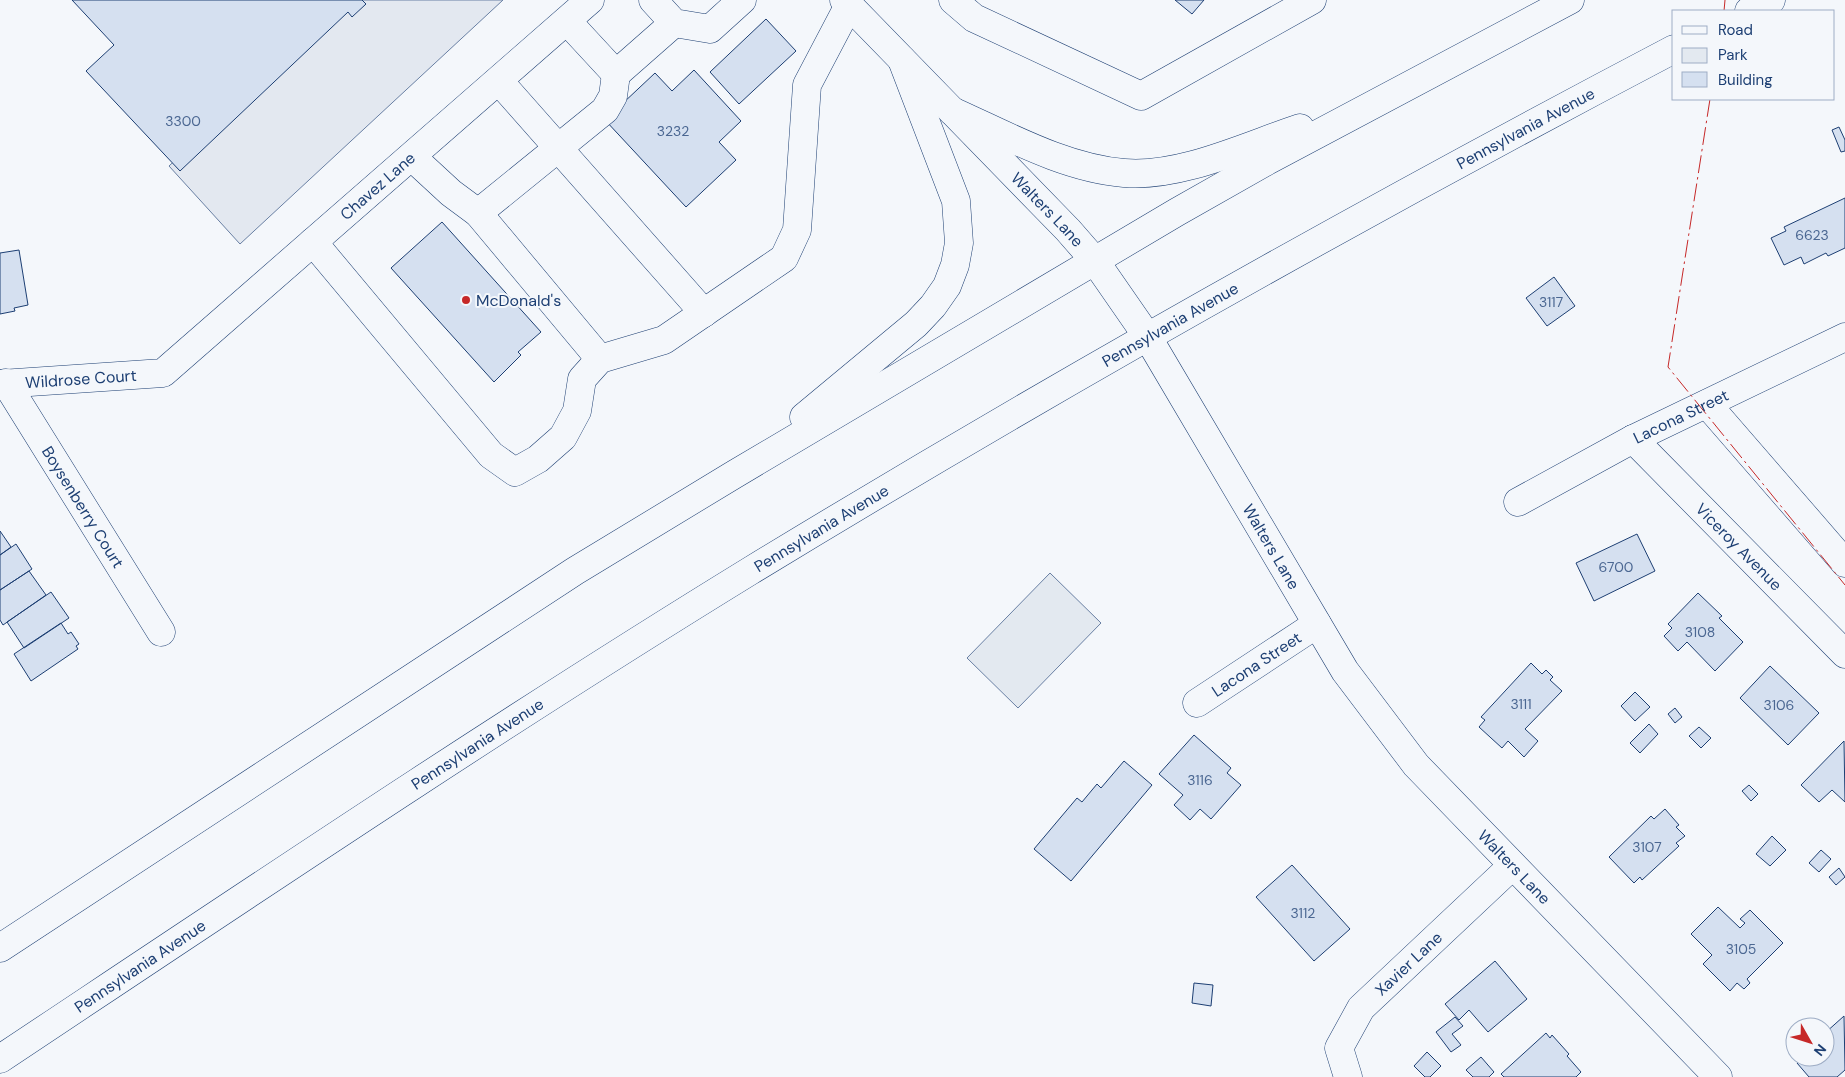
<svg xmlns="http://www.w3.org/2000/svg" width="1845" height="1077" font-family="'DM Sans',sans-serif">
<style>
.green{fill:#e3e9f0;stroke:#687fa3}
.parking{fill:#e3e8f0;stroke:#687fa3}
.building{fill:#d5e0f0;stroke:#1d3f73}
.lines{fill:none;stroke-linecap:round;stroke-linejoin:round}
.minor-casing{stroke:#1d3f73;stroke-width:29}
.highway-casing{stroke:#1d3f73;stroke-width:29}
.minor{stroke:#f4f7fb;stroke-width:28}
.highway{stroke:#f4f7fb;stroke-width:28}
.power{stroke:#c62828;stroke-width:1;stroke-dasharray:18 4 2.5 4;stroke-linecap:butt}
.poi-dot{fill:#c62828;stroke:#f4f7fb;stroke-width:2}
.labels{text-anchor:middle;stroke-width:4;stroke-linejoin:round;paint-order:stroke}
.number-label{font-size:14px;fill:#4b6792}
.street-label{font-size:16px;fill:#1d3f73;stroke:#f4f7fb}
.poi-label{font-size:16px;fill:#1d3f73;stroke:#f4f7fb;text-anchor:start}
</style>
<rect width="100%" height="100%" fill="#f4f7fb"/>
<path class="green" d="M1050,573L1101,623L1018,708L967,658Z"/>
<path class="parking" d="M353,0H503L240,244L169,166L343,4Z"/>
<path class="building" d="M72,0H362L366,4L352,17L348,12L180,171L86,71L114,45Z
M1175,0H1204L1192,14Z
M766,19L796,51L739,104L710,72Z
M694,70L741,121L719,142L736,160L686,207L605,120L655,73L672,91Z
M1839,127L1845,140V151L1841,152L1832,130Z
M1845,198V248L1828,256L1826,253L1804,264L1801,257L1784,265L1771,238L1786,231L1784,227Z
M442,222L541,332L518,352L521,355L494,382L391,268Z
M19,250L28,305L14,308L15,311L0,314V253Z
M1554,277L1575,306L1547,326L1526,298Z
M0,531L11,547L0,555Z
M1637,534L1655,571L1594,601L1576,563Z
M16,544L32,569L0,590V555Z
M29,571L46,595L3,625L0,620V590Z
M51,592L69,618L24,648L7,622Z
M1698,593L1722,616L1719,618L1743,642L1715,671L1687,642L1678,651L1664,636L1672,628L1668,624Z
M61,623L68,634L71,632L79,644L76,646L78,649L31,681L14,654Z
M1531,663L1542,674L1546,670L1553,677L1550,680L1562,691L1525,729L1538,741L1524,757L1508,741L1502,748L1479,727L1485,720L1481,717Z
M1770,666L1819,713L1788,745L1740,698Z
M1635,692L1650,707L1635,721L1621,706Z
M1675,708L1682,717L1675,723L1668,714Z
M1649,724L1658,734L1640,753L1630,743Z
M1699,727L1711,738L1701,748L1689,736Z
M1194,735L1231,768L1227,773L1241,785L1211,819L1200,809L1190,820L1174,805L1183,795L1159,774Z
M1844,741L1845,802L1832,790L1819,802L1801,785Z
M1124,761L1152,785L1071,881L1034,849L1077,798L1082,802L1097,784L1101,788Z
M1749,785L1758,794L1751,801L1742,791Z
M1665,809L1679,825L1676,827L1685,836L1676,843L1679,846L1642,880L1640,877L1634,883L1609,857L1651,816L1654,819Z
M1772,836L1786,850L1770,866L1756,854Z
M1821,850L1831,859L1819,872L1809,863Z
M1292,865L1350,929L1314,961L1256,897Z
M1839,868L1845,877L1836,885L1829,877Z
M1718,907L1740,928L1745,923L1740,919L1750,910L1783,943L1747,979L1750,983L1744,989L1737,983L1730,991L1703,964L1712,955L1691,934Z
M1495,961L1527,999L1488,1032L1469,1010L1459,1020L1445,1004Z
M1194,983L1213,985L1211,1006L1192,1003Z
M1844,1016L1845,1070L1837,1077H1809L1797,1063L1802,1059L1800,1057H1825V1033Z
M1455,1017L1463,1026L1452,1034L1461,1045L1451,1052L1436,1032Z
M1546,1033L1550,1038L1552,1035L1569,1054L1567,1056L1581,1072L1576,1077H1504L1501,1074Z
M1427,1052L1441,1066L1430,1077H1425L1414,1066Z
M1481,1057L1494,1072L1489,1077H1473L1466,1070Z"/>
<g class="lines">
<g class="minor-casing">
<g id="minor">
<path d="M653,0L674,23L710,29L742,0"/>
<path id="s1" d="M844,0L1068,230L1095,261L1147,336L1345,671L1416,765L1718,1077"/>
<path d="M953,0L974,18L1141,96L1312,0"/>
<path d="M567,21L616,74L674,23"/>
<path d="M499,81L704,313"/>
<path d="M412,157L451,193L478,213L600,359"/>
<path d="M478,213L605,110L613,96L616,74"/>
<path d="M313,242L491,455L515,472L538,459L563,437L577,411L582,379L600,359L664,340L784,258L797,230L807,85L849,5"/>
<path id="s2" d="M6,383L161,632"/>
<path id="s3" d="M0,384L163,373L590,0"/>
<path d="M1707,404L1845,563"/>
<path id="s4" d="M1633,439L1845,654"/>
<path id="s5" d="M1518,502L1633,439L1845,337"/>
<path id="s6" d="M1197,703L1317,624"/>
<path id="s7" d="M1348,1077L1339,1048L1361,1008L1512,866"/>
</g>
</g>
<g class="highway-casing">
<g id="highway">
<path d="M1749,11L1771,0"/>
<path d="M952,111C1006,135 1064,168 1124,173C1180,178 1246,146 1300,128"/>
<path d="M804,417L916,324L933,306L947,286L955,265L959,243L956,201L902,60"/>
<path d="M0,948L575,571L735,474L1177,212L1267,161L1570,0"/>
<path id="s8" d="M0,1059C248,894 496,727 750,571C1052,387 1360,214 1674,49"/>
</g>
</g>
<use href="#minor" class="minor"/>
<use href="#highway" class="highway"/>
<path class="power" d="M1724,11L1725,0
M1710,99L1668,367L1845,585"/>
</g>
<circle class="poi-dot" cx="466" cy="300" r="5"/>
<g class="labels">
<g class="number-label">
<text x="183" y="126">3300</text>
<text x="673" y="136">3232</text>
<text x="1812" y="240">6623</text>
<text x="1551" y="307">3117</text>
<text x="1616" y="572">6700</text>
<text x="1700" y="637">3108</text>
<text x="1521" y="709">3111</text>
<text x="1779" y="710">3106</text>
<text x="1200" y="785">3116</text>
<text x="1647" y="852">3107</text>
<text x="1303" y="918">3112</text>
<text x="1741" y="954">3105</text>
</g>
<g class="street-label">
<text dy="6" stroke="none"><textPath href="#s8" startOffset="1788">Pennsylvania Avenue</textPath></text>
<text dy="6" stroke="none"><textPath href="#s3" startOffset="448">Chavez Lane</textPath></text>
<text dy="6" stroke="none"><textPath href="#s1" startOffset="292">Walters Lane</textPath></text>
<text dy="6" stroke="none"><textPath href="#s8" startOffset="1382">Pennsylvania Avenue</textPath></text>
<text dy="6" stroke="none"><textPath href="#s3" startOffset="81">Wildrose Court</textPath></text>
<text dy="6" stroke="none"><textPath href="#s5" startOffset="184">Lacona Street</textPath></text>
<text dy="6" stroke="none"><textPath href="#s2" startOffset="146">Boysenberry Court</textPath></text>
<text dy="6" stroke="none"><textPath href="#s8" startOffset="978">Pennsylvania Avenue</textPath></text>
<text dy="6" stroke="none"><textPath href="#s1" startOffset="698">Walters Lane</textPath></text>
<text dy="6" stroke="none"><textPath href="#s4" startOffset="151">Viceroy Avenue</textPath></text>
<text dy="6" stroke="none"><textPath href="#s6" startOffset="71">Lacona Street</textPath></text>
<text dy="6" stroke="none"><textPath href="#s8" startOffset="572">Pennsylvania Avenue</textPath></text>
<text dy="6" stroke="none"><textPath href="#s1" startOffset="1102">Walters Lane</textPath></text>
<text dy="6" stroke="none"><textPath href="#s7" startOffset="141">Xavier Lane</textPath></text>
<text dy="6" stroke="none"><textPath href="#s8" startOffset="168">Pennsylvania Avenue</textPath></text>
</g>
<g class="poi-label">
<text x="476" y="306">McDonald's</text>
</g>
</g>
<rect x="1672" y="10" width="162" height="90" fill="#f4f7fb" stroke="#9eadc5"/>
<rect x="1682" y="26" width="25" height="8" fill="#f4f7fb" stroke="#9eadc5"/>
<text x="1718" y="35" font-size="15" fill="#1d3f73">Road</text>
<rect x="1682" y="48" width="25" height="15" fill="#e3e9f0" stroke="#9eadc5"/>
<text x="1718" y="60" font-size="15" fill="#1d3f73">Park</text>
<rect x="1682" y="72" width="25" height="15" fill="#d5e0f0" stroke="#9eadc5"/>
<text x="1718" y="85" font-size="15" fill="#1d3f73">Building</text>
<g transform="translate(1810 1042) rotate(129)"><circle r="24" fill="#f4f7fb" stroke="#9eadc5"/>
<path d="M0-4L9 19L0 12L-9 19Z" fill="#c62828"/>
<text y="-8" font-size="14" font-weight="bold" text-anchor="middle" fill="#1d3f73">N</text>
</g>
</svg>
